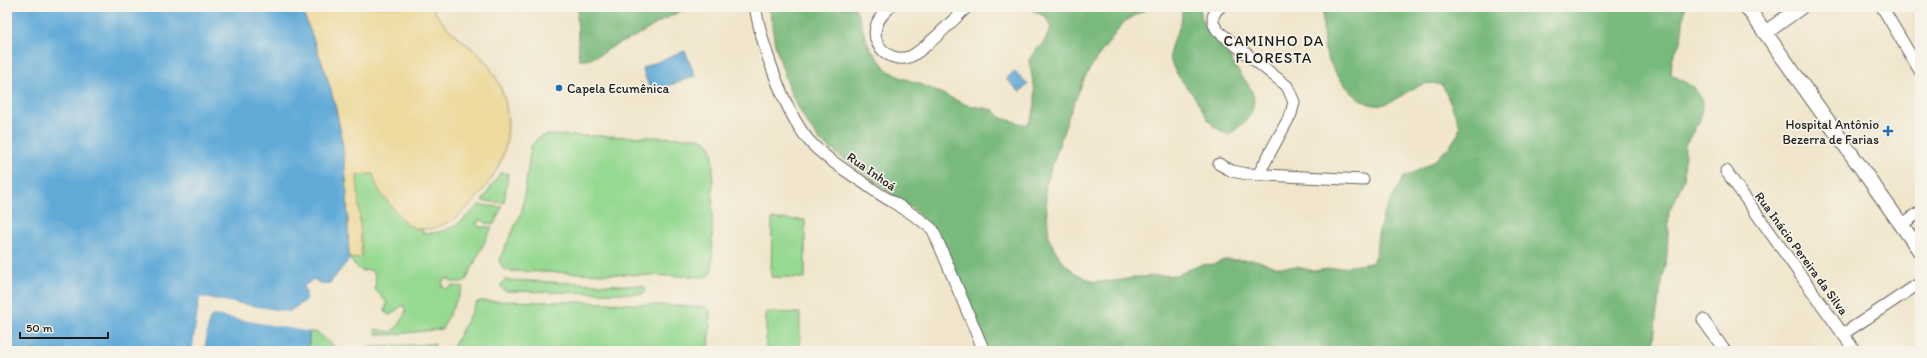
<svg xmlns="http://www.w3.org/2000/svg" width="1927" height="358" font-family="Itim,sans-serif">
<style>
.green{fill:#96d991;stroke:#597a56}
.forest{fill:#78b97b;stroke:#4a6a4c}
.sand{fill:#eeda9e;stroke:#857b5d}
.water{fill:#61aad8;stroke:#3e637a}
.pier{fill:#f1e6cc}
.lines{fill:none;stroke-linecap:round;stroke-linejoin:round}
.minor-casing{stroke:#67635a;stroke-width:13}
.tertiary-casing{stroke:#67635a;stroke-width:16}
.minor{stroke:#fff;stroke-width:11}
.tertiary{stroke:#fff;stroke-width:14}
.poi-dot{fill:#1f6fb2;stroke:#f7f3e8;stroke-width:1.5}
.labels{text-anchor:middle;stroke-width:3.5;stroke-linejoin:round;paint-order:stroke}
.poi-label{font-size:13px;fill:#1c1c1c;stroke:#f7f3e8;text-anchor:start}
.street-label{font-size:13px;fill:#1c1c1c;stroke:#f7f3e8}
.quarter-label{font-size:15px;letter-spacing:1px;fill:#1c1c1c;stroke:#f7f3e8}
</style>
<rect width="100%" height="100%" fill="#f7f3e8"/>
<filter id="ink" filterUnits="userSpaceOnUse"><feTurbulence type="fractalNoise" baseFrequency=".025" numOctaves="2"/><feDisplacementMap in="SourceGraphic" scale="8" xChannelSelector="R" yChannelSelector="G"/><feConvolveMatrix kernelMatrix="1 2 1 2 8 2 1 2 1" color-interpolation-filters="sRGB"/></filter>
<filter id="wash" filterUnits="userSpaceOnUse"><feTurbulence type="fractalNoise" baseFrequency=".012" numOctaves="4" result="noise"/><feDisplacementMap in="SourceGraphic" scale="16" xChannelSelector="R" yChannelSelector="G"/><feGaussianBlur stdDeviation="0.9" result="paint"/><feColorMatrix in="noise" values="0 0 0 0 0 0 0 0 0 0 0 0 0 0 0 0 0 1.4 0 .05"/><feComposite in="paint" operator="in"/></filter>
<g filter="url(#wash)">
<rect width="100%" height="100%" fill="#f1e6cc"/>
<path class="green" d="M547,135L700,138L709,143L713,153L712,270L710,274L705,277L510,271L503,269L499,260L522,211L531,146L539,137Z
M500,173H508L504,203L482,201Z
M373,174L419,228H422V233C450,234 460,223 479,205L502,207L494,224L486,223L483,220L478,221L477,225L479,227H492L465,282H452L447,278L442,282V286L446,289L452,286L463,287L442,329L389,335L376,334L375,329L390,332C399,327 403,320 406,310L403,305L390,315L386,313L385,309L387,303L375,289L376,282L374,273L370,270L362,271L359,269L349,259L362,257L356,175Z
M772,219L805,220V278L771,277Z
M505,280L643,286L646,291L643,294L505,291L501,287V285Z
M480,301L584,302L705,307L710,311L709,351H451L476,303Z
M766,312L800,313V351H766Z
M309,331L318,333L340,351H309Z
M429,344H435L432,351H364L370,347Z"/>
<path class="forest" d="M579,7H693C673,12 656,25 638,35C631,39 623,41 616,45C604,51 593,62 579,60L577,16Z
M769,7H855L869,47L887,70L902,78L918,83L967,105L994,110L1001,118L1027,125C1042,105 1032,82 1029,60L1036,49L1042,46L1051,28L1046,17L1027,7H1150L1124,22L1096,59L1085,77L1069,115L1045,187L1049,239L1061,260L1075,273L1094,282L1115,281L1138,277L1177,275L1200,265L1214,264L1224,260H1256L1275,267H1297L1314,271L1372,263L1376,253L1378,234L1383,216L1403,178L1432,163L1450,146L1458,134L1460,126L1443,86C1419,75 1402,101 1381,105C1358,109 1334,74 1327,56C1322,44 1323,20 1323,7H1685L1681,40L1672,59L1671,74L1693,87L1703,100L1700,120L1685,145L1684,180L1669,211L1667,255L1656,317L1654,343L1657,351H987L939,234L911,208L821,142L807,123L791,94L775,45Z
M1178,7H1200L1202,20L1217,43C1226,48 1231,60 1236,68C1241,76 1251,86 1253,95C1258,114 1241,126 1228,135C1222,131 1213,127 1209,121C1204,114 1201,106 1196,99C1188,88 1168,68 1170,52C1172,36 1183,29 1182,12Z"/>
<path class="sand" d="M301,7H432C442,26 458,37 474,50C489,62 500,82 505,101C509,118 509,138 503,155C492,186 447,245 408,225C403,222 398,214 394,209C382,195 378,192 373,174L357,175L362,257L349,259C347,212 348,165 338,119C330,80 315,44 301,7Z"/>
<path class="water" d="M7,7H301C315,44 330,80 338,119C348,165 347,212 349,259L330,283L322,284L313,279L303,287L306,293V300L288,312L200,297L192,351H7Z
M685,51L695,76L651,92L642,68Z
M1014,71L1028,84L1020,92L1006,79Z
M213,315L309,331L308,351H204L209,319Z"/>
<path class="pier" d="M200,297L288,312L291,313L288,314L202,300L194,351H192Z
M212,313L309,329L311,332L213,315L209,319L204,351H202L207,318Z"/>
</g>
<g filter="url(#ink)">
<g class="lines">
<g class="minor-casing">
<path id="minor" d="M755,7C762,45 786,119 814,146C831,163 855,176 875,191C893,203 919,216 933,230L984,351
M890,7C884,13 878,18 876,27C871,46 891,63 909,57C922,53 955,18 967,7
M1220,7C1211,14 1211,22 1218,31L1287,86L1294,102L1291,114L1258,175
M1882,7L1920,71
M1219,164L1232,171L1247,174L1363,180
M1726,171L1855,351
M1902,224L1920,212
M1703,320L1725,351
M1843,334L1920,283"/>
</g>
<g class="tertiary-casing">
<path id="tertiary" d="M1747,7L1920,251
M1765,33L1801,7"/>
</g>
<use href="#minor" class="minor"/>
<use href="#tertiary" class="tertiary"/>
</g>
</g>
<g class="poi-dot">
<circle cx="559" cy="88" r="4"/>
<path d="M1886 125h4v4h4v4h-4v4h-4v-4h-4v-4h4z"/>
</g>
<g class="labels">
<g class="poi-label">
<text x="567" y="93">Capela Ecumênica</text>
<text x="1879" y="129" text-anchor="end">Hospital Antônio<tspan x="1879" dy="15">Bezerra de Farias</tspan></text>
</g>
<g class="street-label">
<text transform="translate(872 171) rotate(35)" y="5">Rua Inhoá</text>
<text transform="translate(1802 253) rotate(54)" y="5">Rua Inácio Pereira da Silva</text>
</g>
<g class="quarter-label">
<text x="1274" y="46">CAMINHO DA<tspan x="1274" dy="17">FLORESTA</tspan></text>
</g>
</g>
<rect width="1927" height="358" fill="none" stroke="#f7f3e8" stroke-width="24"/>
<path d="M20 332v6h88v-6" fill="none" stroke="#1c1c1c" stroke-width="2"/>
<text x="26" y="332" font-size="12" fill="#1c1c1c" stroke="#f7f3e8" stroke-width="3" paint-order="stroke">50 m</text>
</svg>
